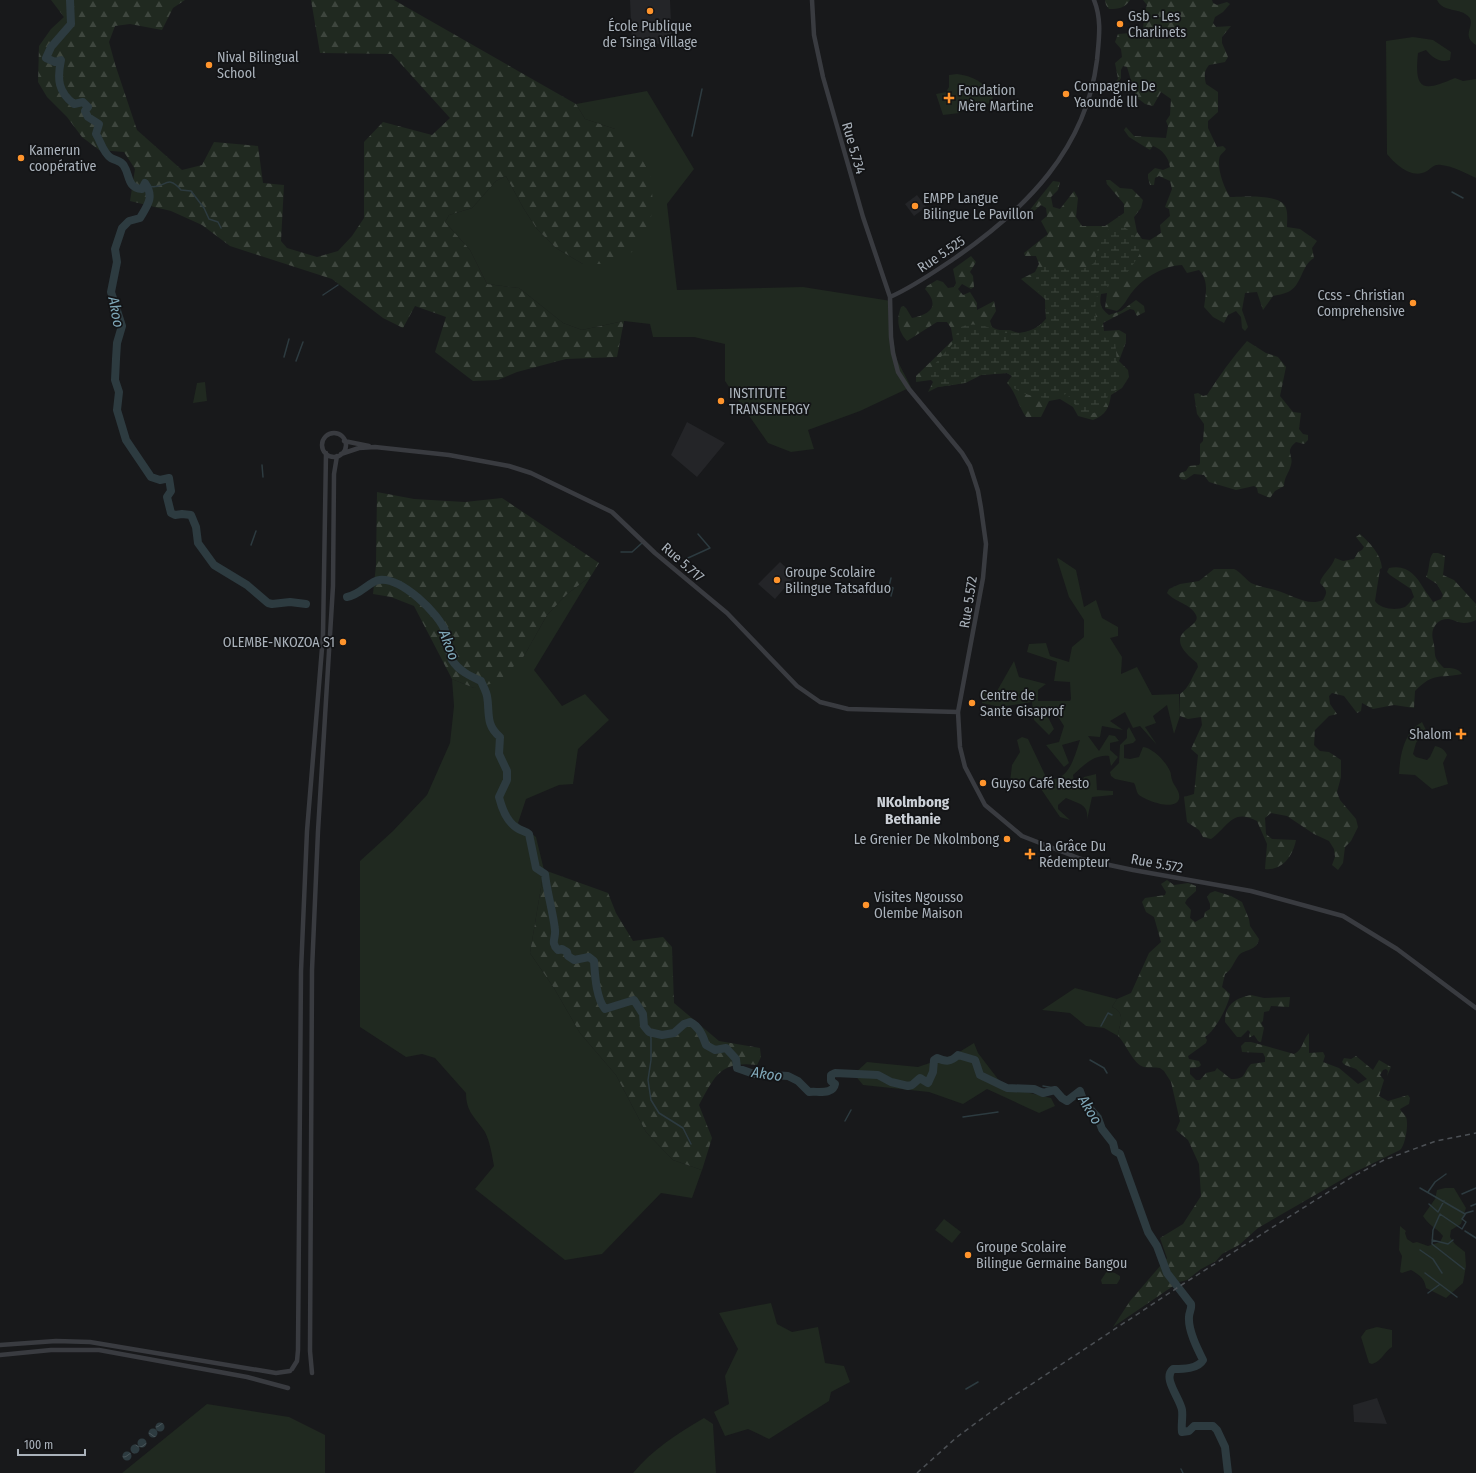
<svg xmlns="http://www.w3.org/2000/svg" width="1476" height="1473" font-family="'Fira Sans Condensed',sans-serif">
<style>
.built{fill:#242528}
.grass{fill:#202920}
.forest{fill:url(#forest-firs)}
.wetland{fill:url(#wetland-marsh)}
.water{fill:url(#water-waves)}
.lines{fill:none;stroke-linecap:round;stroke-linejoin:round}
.stream{stroke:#2d3b40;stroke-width:1.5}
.river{stroke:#2d3b40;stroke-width:8}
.minor{stroke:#393b40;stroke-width:4.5}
.rail{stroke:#4c5055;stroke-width:1.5;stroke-dasharray:5 4;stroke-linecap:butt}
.poi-dot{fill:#ff942c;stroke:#131416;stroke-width:1.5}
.labels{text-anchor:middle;stroke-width:3.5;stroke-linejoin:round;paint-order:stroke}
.poi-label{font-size:14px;fill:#aab2bb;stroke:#131416;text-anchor:start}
.street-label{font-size:14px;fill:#aab2bb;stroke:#131416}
.water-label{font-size:15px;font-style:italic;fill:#7fa7b8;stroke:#131416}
.neighbourhood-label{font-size:15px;font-weight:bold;fill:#cbd0d7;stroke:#131416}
</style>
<defs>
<pattern id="forest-firs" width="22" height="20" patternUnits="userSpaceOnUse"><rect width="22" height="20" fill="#202920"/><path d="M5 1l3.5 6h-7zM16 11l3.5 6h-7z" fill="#3e463e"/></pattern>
<pattern id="wetland-marsh" width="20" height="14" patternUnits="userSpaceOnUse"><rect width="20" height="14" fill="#202920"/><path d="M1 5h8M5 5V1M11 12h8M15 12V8" fill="none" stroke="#3e463e"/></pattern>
<pattern id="water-waves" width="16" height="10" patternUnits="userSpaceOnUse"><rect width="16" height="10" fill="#2d3b40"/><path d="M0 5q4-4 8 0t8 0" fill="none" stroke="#49555a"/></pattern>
</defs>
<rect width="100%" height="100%" fill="#18191b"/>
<path class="built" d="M630,0H670L672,44L632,43Z
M917,195L926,207L914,216L905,204Z
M687,422L725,443L697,477L671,455Z
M780,562L795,576L775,599L758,584Z
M1377,1398L1387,1424L1354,1422L1353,1405Z"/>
<path class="grass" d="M1437,0H1476V45C1460,35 1476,26 1469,17C1460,7 1443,13 1437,0Z
M1413,37L1433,40L1451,52L1450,60C1439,63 1433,58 1426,50L1418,53C1414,91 1423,92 1455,78L1463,81L1476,79V178C1465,173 1453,166 1441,165C1434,164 1432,168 1427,171C1412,180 1395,164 1387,154L1386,41Z
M957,74C973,76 984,82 993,96L992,103L971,106L960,113L943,115L936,94L946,92L949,87V75Z
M647,91L694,169L667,204L677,290L803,287L891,301V329L897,360L911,387L860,411L808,430L814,449L791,452L768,443L725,381V344L694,337H653L650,324L624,321L582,330L563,323L519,288L487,284L470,250L445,222L449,215L472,208L496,181L506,176L524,209L537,229L556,248L583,264H603L615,129L585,119L576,104Z
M205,382L207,401L193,403L197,383Z
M1058,558L1076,570L1084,607L1096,600L1102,618L1118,627V636L1110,638L1122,657L1121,674L1137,667L1152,695L1179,694L1180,716L1174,734L1167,705L1153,716L1156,723L1145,727L1157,745L1140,726L1133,728L1125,712L1110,721L1123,730L1102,726L1100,737L1088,736L1099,751L1109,735L1115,736L1119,741L1110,743V750L1118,757L1111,766L1109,756C1094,754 1083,766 1073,775L1075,787L1079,788L1084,777L1096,774L1097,790L1113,791V795L1092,797L1087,820C1089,804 1079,804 1066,798L1058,805V809L1070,820L1060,817L1035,780L1012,784L1010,782L1012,765L1020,752L1017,740L1022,737L1028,739L1047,779C1069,783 1075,755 1080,740L1062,745L1069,763L1064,767L1046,745L1059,742L1064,726L1057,715L1056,713L1048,717L1054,729L1049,735L1034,720L1032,702L1000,707L982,703L983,692L997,691L1014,661L1019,677L1046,684L1038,690V701H1070L1071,699L1070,682L1054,681L1057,662L1027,652L1029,644L1046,643L1050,656L1069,662L1072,647L1084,637V620L1069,597L1057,559Z
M591,576L534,670L562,706L585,694L609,720L578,749L573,784L559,785L526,799L518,823L536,837L544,870L530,953L554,988L580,1033L616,1075L646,1132L673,1160L702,1170L692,1198L661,1193L602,1254L565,1260L475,1189L494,1166C492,1155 490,1142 485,1132C475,1117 466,1112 466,1093L435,1058L422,1054L406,1057L360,1027V861L393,831L427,795L450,743L454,706L452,679L474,688L524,656L547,615L567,594Z
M1422,722L1426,730L1416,743L1413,754L1416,757L1427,760L1430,757L1435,746C1441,747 1445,750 1447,755L1443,763L1448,784L1432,789L1415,775L1399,774C1400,755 1404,732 1422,722Z
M1129,727L1136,740L1133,743L1124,745V758L1130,759L1139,757L1143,747C1153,748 1166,762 1170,771C1171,773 1171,777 1172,780C1174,786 1181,792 1179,799C1175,812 1144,800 1138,794C1136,791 1136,786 1134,783L1115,779L1111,776L1110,772L1119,763L1120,745L1127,738V730Z
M1075,988L1117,999L1112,1007C1128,1013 1118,1027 1118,1036L1104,1028L1086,1026L1070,1013L1042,1010Z
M974,1043L978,1053L1004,1087L1051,1098L1055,1106L1039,1113L987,1089L963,1104L929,1092L863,1085L854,1074L867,1062L918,1067L956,1054Z
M1445,1188H1454L1466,1208L1461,1224L1451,1230L1450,1237L1455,1244L1465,1252L1466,1266L1463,1283L1446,1298L1426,1288C1424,1278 1421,1276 1411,1270L1402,1273L1400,1272L1402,1256L1399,1250L1400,1226L1406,1231L1405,1233L1407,1239L1413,1243L1417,1242L1428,1246L1440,1242L1443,1236C1437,1228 1428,1225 1423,1216L1435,1199L1437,1190Z
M944,1219L961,1232L952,1243L935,1230Z
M1107,1271L1115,1273L1120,1276V1279L1117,1284H1102L1101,1280Z
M771,1303L777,1324L792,1332L818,1327L825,1363L844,1366L850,1382L831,1392L829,1401L769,1439L748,1429L725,1436L714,1412L729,1404L725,1376L738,1349L719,1313Z
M1377,1327L1392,1330V1347C1385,1351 1381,1362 1372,1364L1369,1363L1361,1337L1366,1330Z
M207,1404L289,1417L325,1435V1473H122Z
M704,1418L713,1424L716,1473H633C652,1450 678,1433 704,1418Z"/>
<path class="forest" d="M51,0H185L173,8L162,30L130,24L115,26L109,42L115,64L137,130L182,170L202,165L214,142L258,146L263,183L284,185L281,241L287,248L317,257L338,251L352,236L364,218V142L383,122L432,135L450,118L392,54L320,53L311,0H394L576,104L585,119L615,129L633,143L650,174L653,202L649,232L632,252L603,264H583L556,248L537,229L524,209L506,176L496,181L472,208L449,215L445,222L470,250L487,284L519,288L563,323L582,330L624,321L617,357L566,359L517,372L498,380L473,381L435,352L446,317L415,306L403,328L383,318L332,279L230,246L202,225L171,211L130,201L135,169L124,152L99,150L82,137L67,117L47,97L38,82L39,46L51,29L64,17Z
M1105,0H1130C1125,8 1119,9 1109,9L1106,5Z
M1143,0H1212L1213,3L1217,5L1227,2L1230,4L1223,12L1215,17L1213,23L1216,27L1231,26L1222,37V43L1228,57L1225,62L1209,65C1204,71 1204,75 1206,84L1218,92V112L1208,121V128L1217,147L1223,146L1226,149C1225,151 1221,154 1220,156C1216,167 1224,188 1230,197C1243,197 1281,193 1286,208C1288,214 1287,222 1287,227L1300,229L1317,241L1312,248L1314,258C1301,265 1302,286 1288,292C1284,294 1277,295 1273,296L1263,310L1257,292L1245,293L1242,310L1248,327L1245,331L1242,328L1241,317L1236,311L1228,315L1224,323L1213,317L1204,307C1206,294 1209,280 1199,270L1187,273L1182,265C1164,266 1144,277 1133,291C1127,298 1125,305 1117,311L1105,308L1107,293L1101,294C1099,304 1101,309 1109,315L1121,311L1136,300L1144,306L1145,312L1137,316L1134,310L1130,309L1103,323L1104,331L1119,330L1126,334V342L1119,361L1128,370L1129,377L1122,388L1111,395C1109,408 1106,415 1093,420L1078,416L1073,407L1060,399L1049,401L1041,417H1026C1018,406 1016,392 1007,383L1012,376L1007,373L981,375L965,383L938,387L928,392L933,382L931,380L916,382V376L953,340L951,328L947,322H937L907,341C898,331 896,320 901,307L903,306L906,308L912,318C931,314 940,306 925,289L927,286L937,280L943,282L948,288L954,287L956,283L953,269L971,256L976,262L970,272L973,276L974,287L971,289L962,284L958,289L963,295L970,292L977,303V310L994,301L996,311L990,321L992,327C998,331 1001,330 1008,330C1012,330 1016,333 1020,333C1030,333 1040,326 1046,319L1045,299L1021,279L1035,272L1039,264L1036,256H1025L1024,253L1048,234L1041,221L1047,216L1046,208L1041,205L1033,212L1029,211L1053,181L1060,182L1058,190L1051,197L1053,207L1060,209L1074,191L1078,198L1076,217L1082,226H1105L1124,213V204L1107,184L1106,180H1110L1120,188L1132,189L1143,200L1141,208L1134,217L1137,232L1142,239L1150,240L1161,233L1160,225L1170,216L1169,209L1165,207L1172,189L1170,181L1159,176L1155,178L1154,185H1150L1148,178V174L1155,168L1163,170L1170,167C1169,158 1162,149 1153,146L1150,150L1129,137L1124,130L1126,127L1134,136L1166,138L1168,126L1166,121L1170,115L1171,99L1161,92L1153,106L1145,104L1135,96V87L1132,84L1127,67L1123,66L1121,70V78L1115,88L1107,90L1105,87L1107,83L1115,82L1118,79L1115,63L1122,57L1121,49L1115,42L1118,34L1143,32L1144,13L1147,5Z
M1247,341L1266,353L1278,357L1286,367L1280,396L1293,412L1301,413L1299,429L1303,434L1308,435V440L1304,444L1296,442C1284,452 1294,455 1291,465C1289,473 1284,477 1284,486L1275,491L1270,498L1258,493L1257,488L1254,486L1236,490L1209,482L1204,475L1194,474L1185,480L1181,479L1179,476L1180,473L1186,471L1189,466L1199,465L1200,463V444L1203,441L1204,428V424L1197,414L1194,394L1198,393L1203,396L1207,395C1219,376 1232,358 1247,341Z
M377,492L414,499L465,502L502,498L599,563L591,576L567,594L547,615L524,656L498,682L474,688L452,679L414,606L391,597L373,594L376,565Z
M1360,534C1370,543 1381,554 1382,568L1380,569L1375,601C1380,609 1396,611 1405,607C1408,605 1411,600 1414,597L1411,589L1390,575L1387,572L1389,568C1407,564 1416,575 1424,589C1427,594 1430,597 1433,602L1441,599L1443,595L1437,584L1426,577C1430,570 1428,559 1433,553H1438L1445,556L1443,575L1454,580L1476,604V620C1472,622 1469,623 1464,623C1459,623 1454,620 1449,619C1437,618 1430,629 1433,640C1437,656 1431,655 1444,668C1451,668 1458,668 1462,674C1439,679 1435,671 1415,691L1414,708L1394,705L1373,709L1362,703L1361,711L1357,713L1344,696L1332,693L1329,696L1330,704L1337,714L1329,716L1315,730L1314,745L1320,751L1329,752L1341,760V777L1337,792L1340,800L1356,819L1358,827L1351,841L1345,847L1343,863L1338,870L1332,865L1335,857L1334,849L1329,841L1314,834L1287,816L1271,813L1265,818L1266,834L1272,839L1296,840C1293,856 1282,871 1265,869L1267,844L1257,821C1232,808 1229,826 1211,839L1203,837L1199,830L1187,822L1184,797L1194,794L1198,755L1191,749L1202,725L1201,717L1188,719L1180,716V694C1189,688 1192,677 1198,667L1197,663C1156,631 1203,629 1196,615C1191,604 1175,602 1167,593L1169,589L1180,584L1199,581L1214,569H1234C1241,572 1245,579 1251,583C1260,587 1267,588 1275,590C1291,594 1307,607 1323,600C1328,592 1327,590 1320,583C1321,575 1332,568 1335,558L1343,561L1354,559L1358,552L1362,550L1364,547L1356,537Z
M544,870L608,893L616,913L633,941L663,937L672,947L674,1003L719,1041L760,1048L761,1057L757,1065C720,1061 715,1076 699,1105L712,1138L702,1170L673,1160L646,1132L616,1075L580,1033L554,988L530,953Z
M1167,880L1174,885L1188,883L1196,886V891L1187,899L1185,903L1191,910L1190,918L1195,922L1204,917L1205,912L1210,909V904L1207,897L1210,893L1215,891L1231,896L1242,902L1249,919L1250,926L1259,939C1257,951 1245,949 1239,955C1234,961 1232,970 1225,974L1222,987L1230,994C1229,1005 1215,1031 1205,1037L1207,1040L1206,1043L1188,1056L1189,1059L1199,1061L1201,1065L1199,1067L1190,1068V1074L1196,1080H1200L1206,1073L1215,1071L1217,1068L1231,1079C1247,1079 1242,1074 1251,1064L1265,1062V1057L1263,1053L1242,1052L1241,1046L1245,1042H1251L1294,1054C1303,1050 1303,1039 1309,1033V1053L1323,1052L1325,1056L1323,1062L1339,1068L1358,1084L1367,1079L1356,1069L1345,1065L1342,1062L1344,1058L1351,1059L1356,1056L1373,1070L1379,1060L1391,1067L1387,1076L1388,1071L1386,1069L1383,1070L1380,1075L1384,1080L1379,1096L1388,1101L1408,1095L1410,1098L1409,1104L1400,1109C1402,1113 1404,1113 1406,1117C1409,1124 1405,1146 1400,1150L1355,1172L1258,1228L1239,1245L1222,1254L1216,1261L1201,1269L1187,1280L1179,1282L1113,1327L1130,1301L1167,1258L1160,1238L1183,1224L1201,1196L1199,1164L1188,1140L1176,1130L1180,1121L1171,1082L1164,1071L1160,1068C1155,1067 1150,1068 1144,1067C1133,1064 1127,1045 1118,1036C1118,1027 1128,1013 1112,1007L1117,999L1131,993L1149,953L1161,942L1154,917L1146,912L1142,902L1145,898L1165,895L1166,892L1161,884Z
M1251,995L1264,998L1290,997L1289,1007L1271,1006L1269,1011L1264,1012L1263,1021L1261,1023L1264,1028L1261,1042L1258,1041L1254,1035L1249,1038L1250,1032L1248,1030L1241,1037H1237L1225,1022C1225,1004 1236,998 1251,995Z"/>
<path class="wetland" d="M1119,224C1129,229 1141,240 1141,252C1137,259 1125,277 1119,282C1113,286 1104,286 1099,292C1093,300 1095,330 1102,337L1115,340L1117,362L1121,380L1119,388L1108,395C1105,411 1098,413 1082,415L1067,393C1053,404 1019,395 1007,383L1012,376L1007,373L981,375L965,383L938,387L927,373L953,343L959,328C973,321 985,326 998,331C1014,336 1036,333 1046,319L1045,299L1035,287L1037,271C1051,257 1074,281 1095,262C1096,250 1104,226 1119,224Z"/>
<path class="water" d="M155.5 1427a4.5 4.5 0 1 1 9 0a4.5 4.5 0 1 1-9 0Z
M148.5 1433a4.5 4.5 0 1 1 9 0a4.5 4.5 0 1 1-9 0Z
M137.5 1443a4.5 4.5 0 1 1 9 0a4.5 4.5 0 1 1-9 0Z
M130.5 1449a4.5 4.5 0 1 1 9 0a4.5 4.5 0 1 1-9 0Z
M122.5 1456a4.5 4.5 0 1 1 9 0a4.5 4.5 0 1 1-9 0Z"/>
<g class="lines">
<path class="stream" d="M692,136L702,89
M148,186C165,191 166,172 181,190L191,191L204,208L209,219L218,222L221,228
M1452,192L1463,198
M323,295L338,285
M284,357L289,339
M296,361L303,342
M262,465L263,477
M251,545L256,531
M621,552H632L642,543
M688,558L710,548L698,534
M891,596L893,588L889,586L891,578
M1101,1026L1108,1013L1112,1015
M649,1032L651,1038V1060L648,1080L651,1100L659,1113L683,1128L691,1144
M1090,1060L1104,1068L1107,1073
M1043,1086L1054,1088L1055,1090
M963,1117L998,1112
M845,1121L851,1110
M1420,1188L1465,1214
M1428,1192L1435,1182L1446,1174
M1462,1194L1476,1188
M1429,1204L1438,1212L1444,1201
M1471,1206L1476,1204
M1465,1231L1476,1238
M1432,1240L1448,1244L1453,1240
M1420,1250L1433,1259L1442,1273
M1464,1269L1432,1244L1433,1230L1440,1214L1462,1229L1466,1222L1462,1219L1466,1213L1473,1211
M1425,1273L1457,1297
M1428,1293L1439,1285
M966,1389L978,1382
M1181,1469L1183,1473"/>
<path class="river" d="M70,0L71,24L51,47L46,58L55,62L61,60C57,79 58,92 74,104L83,102L88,107L85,111L88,117L99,124L96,134C101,142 103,153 111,158C116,161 121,160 124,166C130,175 127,188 142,189L145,183C155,197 147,206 140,218L129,221L122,228L115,249L117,262L111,292L122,326L117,343L116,359L115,380L119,392L117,410L126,440L151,477L160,480L169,478L171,491L167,497L171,513L175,515L182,514L191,515L196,527L198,543L214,565L247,585L268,603L272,604L290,602L306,604
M347,597C360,595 370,581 379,580C401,577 439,613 446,633C449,641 448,653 452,660C459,671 470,676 481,681C483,686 486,691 487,696C490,712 485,725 500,737L499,754L507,771V780L499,797C502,809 507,822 517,828C521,831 526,831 529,834L536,868L545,874C547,893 553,911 555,930C556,939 550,942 558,950L562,949L567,952L568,956L574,960L589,957L594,961C595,975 596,998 605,1009L634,1000L643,1014L644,1026L649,1032L662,1035L674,1033L684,1024L690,1022C699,1026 703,1036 706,1045L715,1050L726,1048L736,1059L737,1068L754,1074L788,1076L798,1081L809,1092C818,1091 833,1095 835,1084L831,1081V1075L835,1073L878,1075L891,1082L908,1086L912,1085L920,1078L928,1083L933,1072L934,1060L937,1058C946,1062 951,1062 958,1055L975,1060L980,1075L1007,1088L1034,1089L1043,1093L1055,1090L1062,1098L1067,1101L1080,1091L1084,1102L1098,1118L1102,1129L1113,1143L1115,1151L1120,1154L1148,1232L1157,1246L1167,1273L1191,1304C1192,1309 1189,1312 1189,1317C1188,1330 1197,1348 1203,1360C1198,1369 1183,1369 1173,1369C1162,1378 1180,1398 1182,1410C1183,1417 1181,1425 1182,1432L1189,1431L1194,1426H1213L1217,1430L1225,1447L1228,1473"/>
<path class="minor" d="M812,0L814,35L823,77L863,217L890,297
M1094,0C1102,20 1099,38 1097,60C1086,149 1026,209 955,258C934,272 913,287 890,297L891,337L893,353L898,372L909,389L962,453L970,466L978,491L981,508L986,544L983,578L958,712L960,747L965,767L985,805L1022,836L1081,859L1133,870L1251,891L1343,916L1397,949L1476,1008
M322 445a12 12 0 1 1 24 0a12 12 0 1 1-24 0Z
M344,441L369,446
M341,454L359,448L375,447L449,455L509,466L531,473L612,512L655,553L727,613L797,686L820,702L848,709L958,712
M0,1345L56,1341L90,1342L276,1373L290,1371
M0,1355L51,1350H99L247,1377L288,1388
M292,1369L297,1361L298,1350L301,971L307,831L323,636L326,453
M312,1373L310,1351L312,970L318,831L333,586L334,474L337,456"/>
<path class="rail" d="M917,1473L957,1437L1003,1403L1183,1284L1352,1177L1384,1160L1436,1141L1476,1133"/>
</g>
<g class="poi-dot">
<circle cx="650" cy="11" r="4"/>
<circle cx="1120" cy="24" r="4"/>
<circle cx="209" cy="65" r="4"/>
<circle cx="1066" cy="94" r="4"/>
<path d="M947 92h4v4h4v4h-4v4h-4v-4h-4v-4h4z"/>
<circle cx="21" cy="158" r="4"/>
<circle cx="915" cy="206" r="4"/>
<circle cx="1413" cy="303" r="4"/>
<circle cx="721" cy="401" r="4"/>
<circle cx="777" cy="580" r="4"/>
<circle cx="343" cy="642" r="4"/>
<circle cx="972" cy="703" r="4"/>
<path d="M1459 728h4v4h4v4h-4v4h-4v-4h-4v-4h4z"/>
<circle cx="983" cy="783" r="4"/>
<circle cx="1007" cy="839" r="4"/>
<path d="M1028 848h4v4h4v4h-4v4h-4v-4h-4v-4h4z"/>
<circle cx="866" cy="905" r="4"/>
<circle cx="968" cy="1255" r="4"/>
</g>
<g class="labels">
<g class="poi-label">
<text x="1128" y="21">Gsb - Les<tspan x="1128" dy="16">Charlinets</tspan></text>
<text x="650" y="31" text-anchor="middle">École Publique<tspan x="650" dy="16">de Tsinga Village</tspan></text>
<text x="217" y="62">Nival Bilingual<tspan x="217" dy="16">School</tspan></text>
<text x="1074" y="91">Compagnie De<tspan x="1074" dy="16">Yaoundé lll</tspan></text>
<text x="958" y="95">Fondation<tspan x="958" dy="16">Mère Martine</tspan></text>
<text x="29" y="155">Kamerun<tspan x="29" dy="16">coopérative</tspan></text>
<text x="923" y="203">EMPP Langue<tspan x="923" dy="16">Bilingue Le Pavillon</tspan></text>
<text x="1405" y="300" text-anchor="end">Ccss - Christian<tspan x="1405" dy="16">Comprehensive</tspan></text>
<text x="729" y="398">INSTITUTE<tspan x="729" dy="16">TRANSENERGY</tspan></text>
<text x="785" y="577">Groupe Scolaire<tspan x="785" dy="16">Bilingue Tatsafduo</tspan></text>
<text x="335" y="647" text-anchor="end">OLEMBE-NKOZOA S1</text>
<text x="980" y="700">Centre de<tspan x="980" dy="16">Sante Gisaprof</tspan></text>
<text x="1452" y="739" text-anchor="end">Shalom</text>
<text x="991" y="788">Guyso Café Resto</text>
<text x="999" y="844" text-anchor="end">Le Grenier De Nkolmbong</text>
<text x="1039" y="851">La Grâce Du<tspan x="1039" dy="16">Rédempteur</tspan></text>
<text x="874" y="902">Visites Ngousso<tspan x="874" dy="16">Olembe Maison</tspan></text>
<text x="976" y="1252">Groupe Scolaire<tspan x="976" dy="16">Bilingue Germaine Bangou</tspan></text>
</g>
<g class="street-label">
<text transform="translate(854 148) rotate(74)" y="5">Rue 5.734</text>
<text transform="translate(941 254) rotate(-34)" y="5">Rue 5.525</text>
<text transform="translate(683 562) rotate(41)" y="5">Rue 5.717</text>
<text transform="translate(968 602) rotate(-81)" y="5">Rue 5.572</text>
<text transform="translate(1157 863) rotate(10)" y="5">Rue 5.572</text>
</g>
<g class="water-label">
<text transform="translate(116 312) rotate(79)" y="5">Akoo</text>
<text transform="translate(449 645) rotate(69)" y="5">Akoo</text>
<text transform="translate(767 1074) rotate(8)" y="5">Akoo</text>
<text transform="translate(1090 1110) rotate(59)" y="5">Akoo</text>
</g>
<g class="neighbourhood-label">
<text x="913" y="807">NKolmbong<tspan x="913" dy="17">Bethanie</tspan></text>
</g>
</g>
<path d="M18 1449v6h67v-6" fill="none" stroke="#aab2bb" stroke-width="2"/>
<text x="24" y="1449" font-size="12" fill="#aab2bb" stroke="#131416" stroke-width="3" paint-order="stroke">100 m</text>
</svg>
